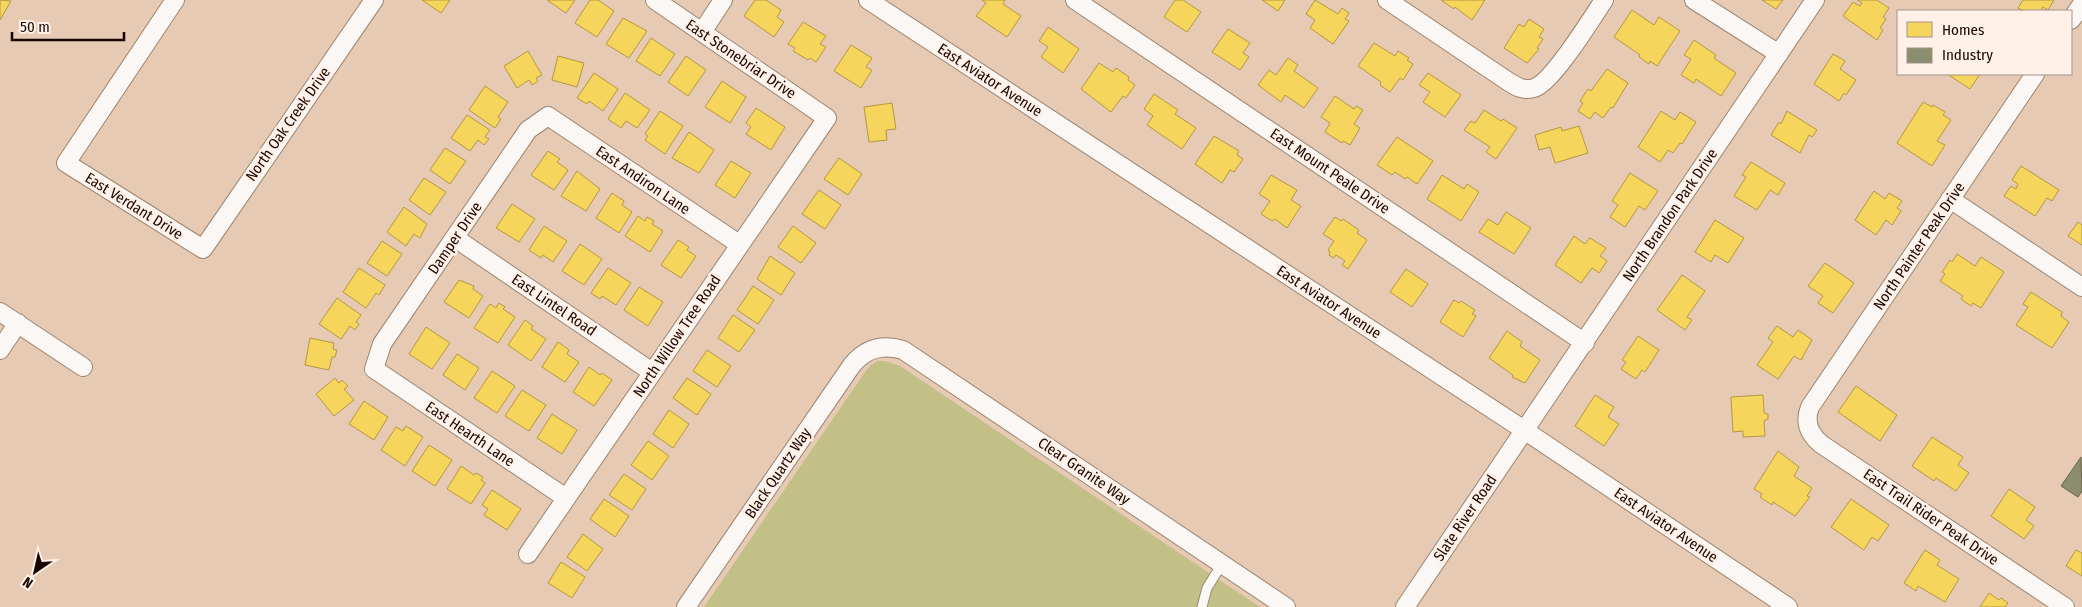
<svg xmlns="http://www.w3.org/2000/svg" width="2082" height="607" font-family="'Fira Sans Condensed',sans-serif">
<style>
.green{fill:#c2c087}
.homes{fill:#f6d55c;stroke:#b49740}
.industry{fill:#8c8c6e;stroke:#6a644d}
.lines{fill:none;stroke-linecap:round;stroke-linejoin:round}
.lane-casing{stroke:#9c8570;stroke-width:11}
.street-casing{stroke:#9c8570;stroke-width:20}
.lane{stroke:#fbf7f4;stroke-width:9}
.street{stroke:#fbf7f4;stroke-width:18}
.labels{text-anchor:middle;stroke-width:5;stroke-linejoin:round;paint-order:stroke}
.street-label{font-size:15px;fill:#190500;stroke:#fff1e7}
</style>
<rect width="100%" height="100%" fill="#e6cab4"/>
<path class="green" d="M878,361H885L900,366L1260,607H704L865,372L871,365Z"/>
<path class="homes" d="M0,0L11,1L0,20Z
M422,0H450L441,13Z
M547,0H575L566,13Z
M590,0H598L614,11L597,37L575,23Z
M755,0H766L781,10L777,17L784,22L774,37L744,16Z
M982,0H1005L1003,4L1021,16L1007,37L976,16L986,3Z
M1175,0H1183L1201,12L1187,32L1164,17Z
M1262,0H1285L1278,11Z
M1315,0L1338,14L1342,8L1349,13L1345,19L1349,21L1333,44L1310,28L1315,20L1306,14Z
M1441,0H1485L1472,20L1455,7L1454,9Z
M1762,0H1783L1776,9Z
M1857,0H1877L1889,8L1883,17L1886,19L1880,28L1883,30L1877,40L1843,16L1853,2L1860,6L1862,3Z
M2023,0H2054L2048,10L2043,7L2040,11H2024L2018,8Z
M1632,10L1654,25L1659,17L1680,31L1657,66L1650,61L1649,64L1639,57L1640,55L1614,37Z
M623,18L647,31L629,58L606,44Z
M1529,19L1544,29L1539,37L1543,39L1537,48L1539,49L1527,63L1504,48L1519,24L1524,27Z
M803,22L826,36L820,44L826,47L816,62L810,58L808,60L793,51L795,48L788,44Z
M1048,27L1079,49L1063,73L1041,57L1048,47L1039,41Z
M1228,29L1250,43L1243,53L1249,57L1240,70L1212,52Z
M651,38L675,54L660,76L636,61Z
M1694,40L1716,55L1714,58L1736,73L1721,96L1696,79L1694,83L1681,75L1691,59L1684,55Z
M1374,43L1395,56L1398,51L1409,58L1407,60L1413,64L1403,80L1400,78L1390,92L1380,85L1381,82L1358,66Z
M851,45L872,58L866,67L872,70L861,88L834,71Z
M528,51L542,75L536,78L538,81L532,85L529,80L517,88L504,66Z
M1833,54L1845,61L1840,69L1856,80L1846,95L1844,93L1839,101L1814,84Z
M558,56L584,63L577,87L552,80Z
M686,56L706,70L688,96L668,82Z
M1288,58L1298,65L1294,71L1318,88L1304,108L1285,95L1281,102L1258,85L1269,70L1276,75Z
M1099,63L1113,72L1116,68L1129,77L1128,80L1135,85L1126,98L1123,96L1111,112L1081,89Z
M1607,69L1628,83L1613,108L1611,107L1603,118L1595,112L1590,119L1578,111L1583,103L1580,101L1588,89L1591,91Z
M594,73L618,89L603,111L589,101L587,104L577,98Z
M1428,73L1461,95L1445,117L1423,102L1430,92L1419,85Z
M1947,74H1980L1970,89Z
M722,81L746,97L730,123L705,107Z
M485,86L508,102L498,117L501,119L495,128L469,110Z
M625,93L650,110L637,128L626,121L621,128L608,119Z
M1154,94L1178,110L1175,114L1196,128L1182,149L1147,125L1153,116L1144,109Z
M1335,96L1354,109L1356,106L1363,110L1354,124L1360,128L1350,145L1343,141L1342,143L1325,132L1330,123L1321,117Z
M1923,102L1932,107L1933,105L1945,112L1943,115L1951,120L1937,141L1945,145L1932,166L1897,143Z
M892,103L896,129L886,130L887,140L869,142L864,107Z
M756,108L785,127L771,150L746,134L751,127L746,123Z
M1484,110L1501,121L1503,119L1517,128L1496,159L1486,152L1490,147L1464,130L1471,121L1475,123Z
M660,111L683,126L665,154L645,140L648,136L645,134Z
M1661,111L1675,120L1680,112L1696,122L1682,144L1680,143L1673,153L1668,150L1660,162L1638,147Z
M1787,111L1817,130L1812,137L1809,135L1800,153L1771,135L1779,122L1781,124Z
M467,115L490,130L485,137L489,139L484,145L478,140L470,151L451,138Z
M1579,126L1588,153L1555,163L1550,147L1539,150L1535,135L1561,127L1562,131Z
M689,132L714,150L699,173L672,158Z
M1214,136L1239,151L1237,155L1243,159L1234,172L1230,170L1222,183L1195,164Z
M1397,137L1433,161L1417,184L1407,177L1405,179L1395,172L1392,175L1377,165Z
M445,148L466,161L450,184L430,170Z
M548,151L560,159L557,162L568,170L554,190L531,175Z
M839,158L862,174L848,195L824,179Z
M731,161L751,173L735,198L715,185Z
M1751,162L1785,183L1778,195L1770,190L1757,210L1734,196L1746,177L1742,175Z
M2021,166L2059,190L2052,201L2047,198L2035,216L2004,196L2011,186L2016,189L2018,184L2012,180Z
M577,171L600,189L586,211L561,196Z
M1630,173L1658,191L1645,210L1639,206L1625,227L1610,217L1618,205L1612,201Z
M1271,175L1297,190L1291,200L1301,206L1287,228L1275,219L1272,221L1261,214L1270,201L1259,194Z
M1442,175L1464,189L1467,184L1479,192L1461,221L1427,199Z
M424,178L446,192L430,215L409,200Z
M819,190L841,205L825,229L802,214Z
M1874,191L1885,199L1889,193L1902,201L1897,208L1901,211L1892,225L1886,220L1876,235L1855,220Z
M612,193L624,201L622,205L632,212L619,233L596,218Z
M512,204L535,219L519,242L496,228Z
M404,207L427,224L420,238L414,234L406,246L387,232Z
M1506,212L1531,228L1514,254L1479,232L1488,219L1498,225Z
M638,216L645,221L647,217L654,221L652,224L663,231L650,252L625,236Z
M1335,217L1341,221L1343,219L1359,230L1357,233L1367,240L1348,269L1342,265L1345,261L1336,255L1334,258L1329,255L1330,252L1328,250L1334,241L1323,234Z
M1715,220L1744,238L1728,263L1715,255L1711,262L1695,252Z
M2078,222L2082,225V245L2068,236Z
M544,226L567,241L553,262L543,255L541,258L529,250Z
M793,226L816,243L801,263L778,247Z
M1574,236L1585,244L1590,238L1606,248L1600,256L1607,261L1599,273L1592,268L1581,283L1555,265Z
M678,240L689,247L687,250L696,256L681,278L661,265Z
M382,241L402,254L387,276L367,263Z
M580,244L602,259L584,285L562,271Z
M1957,254L1975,266L1981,257L2004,272L1981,308L1973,303L1971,306L1961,299L1963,296L1940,281L1945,274L1942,272L1950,260L1952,262Z
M770,256L795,273L781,295L757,279Z
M1825,263L1854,283L1833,313L1818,303L1823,296L1808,286Z
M359,268L385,285L379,295L376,293L366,308L343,292Z
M608,268L631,283L616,305L602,296L600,299L591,293Z
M1406,269L1428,284L1412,307L1390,292Z
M1682,275L1705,291L1687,317L1692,320L1685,330L1657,310Z
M459,280L474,286L473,289L483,296L469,318L444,302Z
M753,286L774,300L758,324L737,310Z
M639,287L663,302L648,326L624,310Z
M2031,292L2062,312L2061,316L2069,322L2052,348L2016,325L2028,307L2023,304Z
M337,298L361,315L356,322L359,324L355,330L350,326L341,339L319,324Z
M1454,300L1459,303L1461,301L1475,310L1472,314L1476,316L1463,337L1440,322Z
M499,303L505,307L503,309L515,317L498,343L474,328L490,304L496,308Z
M733,315L755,330L739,352L718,338Z
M525,320L533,326L531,329L546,339L531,361L508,345Z
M1777,326L1793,337L1798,330L1812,340L1801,360L1794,356L1778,379L1757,365L1773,342L1768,338Z
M426,327L450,343L432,369L409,354Z
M1507,331L1522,342L1520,346L1540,360L1525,383L1512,377L1513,375L1489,358Z
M1638,336L1659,350L1645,372L1642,370L1636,379L1621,369L1626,362L1622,360Z
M310,338L334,343L333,349L337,350L335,357H332L329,370L305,365Z
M558,342L569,350L567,354L579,362L565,382L542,367Z
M707,350L731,366L717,387L693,371Z
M457,354L479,368L465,390L443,375Z
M589,367L600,375L602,373L612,380L594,406L573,392Z
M492,371L515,386L497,413L474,398Z
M335,378L339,383L342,380L348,386L344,389L354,400L334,416L316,394Z
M687,378L711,394L697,415L673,398Z
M1856,386L1897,415L1880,441L1838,412Z
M522,390L546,405L529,431L505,416Z
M1595,395L1614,407L1608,417L1619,424L1604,446L1575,426Z
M1763,395L1764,413L1768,414V419L1764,421L1765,436L1743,437V431L1733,432L1731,397Z
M364,401L388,417L374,440L349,424Z
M669,410L689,424L673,448L653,434Z
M552,414L577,430L562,454L537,438Z
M406,426L423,437L405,466L381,450L396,427L403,431Z
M1932,437L1963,457L1958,465L1969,473L1956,491L1936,478L1934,481L1912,466Z
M648,441L669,456L652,480L631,465Z
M429,445L452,460L435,486L412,471Z
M1778,451L1799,467L1794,476L1812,488L1807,496L1810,497L1795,516L1773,502L1772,505L1760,497L1762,494L1754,489Z
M461,466L474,475L476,473L483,477L481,480L485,483L471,504L447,489Z
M624,474L646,489L632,510L609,495Z
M2009,489L2035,507L2026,520L2034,526L2024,539L1991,516Z
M492,490L521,509L507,530L484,515L488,509L482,505Z
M604,499L629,516L615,537L590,519Z
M1851,499L1889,525L1878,541L1872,537L1864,550L1831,527Z
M583,534L603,549L587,571L567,557Z
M1925,550L1940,560L1937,565L1959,579L1945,602L1918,586L1916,591L1904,583Z
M2076,550L2082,553V576L2066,566Z
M561,562L585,577L572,598L548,583Z
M1989,593L1999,600L2001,598L2008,603L2005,607H1980Z"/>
<path class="industry" d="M2081,457L2082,491L2078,497L2061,486Z"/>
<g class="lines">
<g class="lane-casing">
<path id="lane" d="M1202,607L1207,588L1222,564"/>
</g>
<g class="street-casing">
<path id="street" d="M175,0L66,163L203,249L374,0
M868,0L1524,430L1788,607
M1075,0L1585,343
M1387,0L1509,82C1517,87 1524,91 1534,88C1552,83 1592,18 1604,0
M1694,0L1779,54
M2071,20L2082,4
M702,32L723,0
M2035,74L1810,407C1804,422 1809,434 1821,444L2065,607
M1950,199L2082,287
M455,238L652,372
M0,312L83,367
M0,350L18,323
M566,498L374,369L382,344L528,130L548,116L739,244
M528,554L827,118L655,0
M686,607L852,365C866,348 883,344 903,350L1286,607
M1405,607L1815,0"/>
</g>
<use href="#lane" class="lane"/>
<use href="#street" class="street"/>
</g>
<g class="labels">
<g class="street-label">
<text transform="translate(741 59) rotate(34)" y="5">East Stonebriar Drive</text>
<text transform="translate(990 80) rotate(33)" y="5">East Aviator Avenue</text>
<text transform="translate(288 124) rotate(-55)" y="5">North Oak Creek Drive</text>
<text transform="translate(1330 171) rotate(34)" y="5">East Mount Peale Drive</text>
<text transform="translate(643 180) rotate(34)" y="5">East Andiron Lane</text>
<text transform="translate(134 206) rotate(32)" y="5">East Verdant Drive</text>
<text transform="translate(1670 215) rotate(-56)" y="5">North Brandon Park Drive</text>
<text transform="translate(455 238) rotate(-56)" y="5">Damper Drive</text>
<text transform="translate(1919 246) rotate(-56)" y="5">North Painter Peak Drive</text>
<text transform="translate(1329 302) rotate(33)" y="5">East Aviator Avenue</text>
<text transform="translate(554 305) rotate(34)" y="5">East Lintel Road</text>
<text transform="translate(677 336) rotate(-56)" y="5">North Willow Tree Road</text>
<text transform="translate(470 434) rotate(34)" y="5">East Hearth Lane</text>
<text transform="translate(1084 471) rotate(34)" y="5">Clear Granite Way</text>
<text transform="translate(778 473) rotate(-56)" y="5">Black Quartz Way</text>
<text transform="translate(1931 517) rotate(34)" y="5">East Trail Rider Peak Drive</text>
<text transform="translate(1465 518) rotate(-56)" y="5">Slate River Road</text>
<text transform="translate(1666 525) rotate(34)" y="5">East Aviator Avenue</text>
</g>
</g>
<rect x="1897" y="10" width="175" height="65" fill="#fff1e7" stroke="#a3938b"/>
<rect x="1907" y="22" width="25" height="15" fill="#f6d55c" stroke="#a3938b"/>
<text x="1942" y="35" font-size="15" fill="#190500">Homes</text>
<rect x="1907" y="48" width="25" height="15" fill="#8c8c6e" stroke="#a3938b"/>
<text x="1942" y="60" font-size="15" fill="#190500">Industry</text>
<g transform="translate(35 572) rotate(214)" stroke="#fff1e7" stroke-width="4" paint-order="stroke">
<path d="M0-4L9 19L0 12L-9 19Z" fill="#190500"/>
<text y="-8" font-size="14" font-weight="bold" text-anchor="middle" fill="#190500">N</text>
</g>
<path d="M12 32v8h112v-8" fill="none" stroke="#190500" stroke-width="2.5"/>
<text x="20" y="32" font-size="15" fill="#190500" stroke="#fff1e7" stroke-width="4" paint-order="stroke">50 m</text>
</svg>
